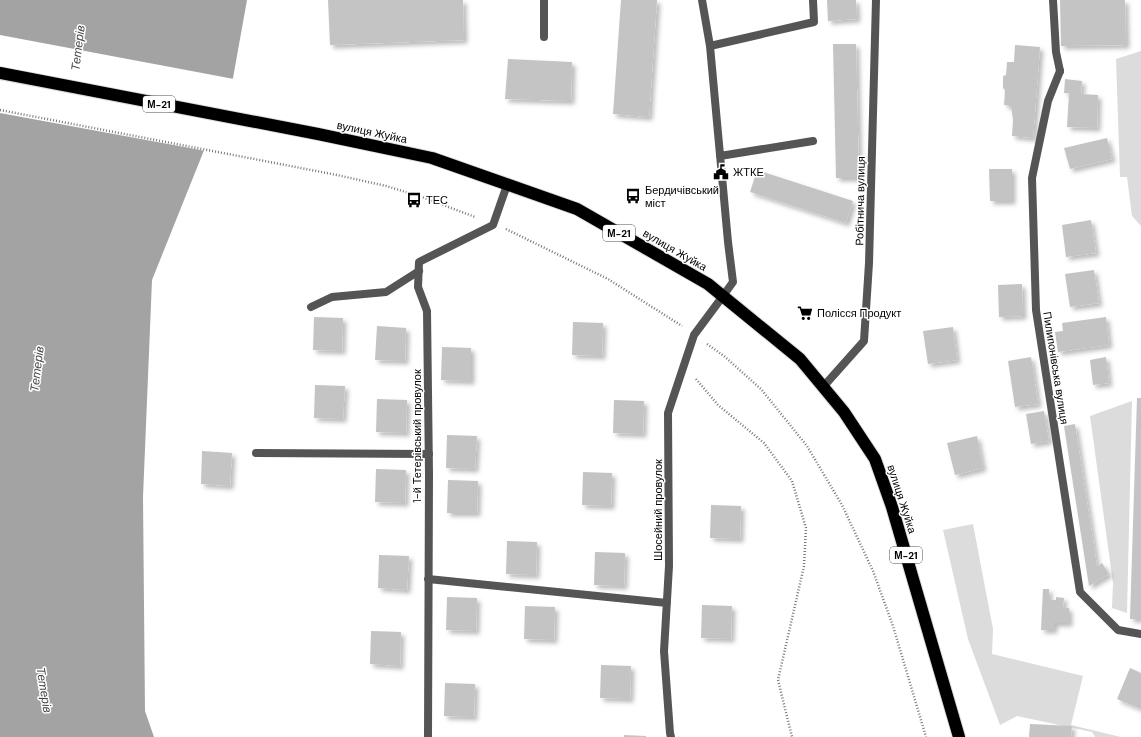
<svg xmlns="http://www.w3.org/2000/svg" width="1141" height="737" font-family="'DM Sans',sans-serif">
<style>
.green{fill:#dcdcdc}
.water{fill:#a3a3a3}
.pier{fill:#fff}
.building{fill:#c4c4c4;filter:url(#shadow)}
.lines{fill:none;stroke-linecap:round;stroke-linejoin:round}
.highway-casing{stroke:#dbdbdb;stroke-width:14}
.path{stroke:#777;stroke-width:2.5;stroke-dasharray:1 2;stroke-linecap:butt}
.lane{stroke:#555;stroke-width:8}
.street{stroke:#555;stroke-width:8}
.highway{stroke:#000;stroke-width:12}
.labels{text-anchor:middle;stroke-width:3;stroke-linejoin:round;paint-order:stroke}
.shield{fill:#fff;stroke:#4c4c4c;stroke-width:1}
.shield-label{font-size:10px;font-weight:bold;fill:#000}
.street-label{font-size:11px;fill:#000;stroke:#fff}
.poi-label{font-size:11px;fill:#000;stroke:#fff;text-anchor:start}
.water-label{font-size:12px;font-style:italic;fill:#444;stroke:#fff}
</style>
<defs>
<filter id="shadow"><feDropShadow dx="3.5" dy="3.5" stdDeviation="2" flood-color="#0004"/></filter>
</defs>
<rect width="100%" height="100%" fill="#fff"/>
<path class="green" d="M1141,51V226L1132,216L1127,177H1120L1116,59Z
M1132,401L1127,613L1112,608L1113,583L1090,416Z
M973,524L993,629L992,654L1083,676L1071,725L1121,737H1095L1092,732L1017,716L1000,725L968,639L943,530Z"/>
<path class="water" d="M0,0H247L233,78L152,280L143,497L145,711L154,737H0Z"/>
<path class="pier" d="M0,35L234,79L206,151L0,113Z"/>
<path class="building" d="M328,0H463L464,40L330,45Z
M621,0H657L649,117L613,114Z
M827,0H856L857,19L828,21Z
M1060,0H1125L1126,45L1061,46Z
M833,44H856L859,178H836Z
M1015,45L1040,47L1033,138L1012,136L1013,120L1011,106L1004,105L1005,90L1003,88V76L1006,75L1007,62H1014Z
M508,59L572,62L571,101L505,99Z
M1065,79L1082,81L1081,94L1098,95L1097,128L1067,127L1069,93H1064Z
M1107,138L1112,159L1070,169L1064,148Z
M989,169H1012V201H990Z
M757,170L853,201L846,223L750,192Z
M1091,220L1096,253L1066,257L1062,225Z
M1094,270L1099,303L1070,307L1065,274Z
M1022,284L1023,316L999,317L998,285Z
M314,317L343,318L342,351L313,350Z
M1106,317L1109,345L1058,352L1055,332L1063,331L1062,323Z
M573,322L603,323L602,356L572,355Z
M377,326L406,328L405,361L375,360Z
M953,327L957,360L928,364L923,331Z
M442,347L471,348V381L441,380Z
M1031,357L1038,404L1015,407L1008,361Z
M1106,357L1109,383L1093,385L1090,360Z
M315,385L345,386L343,419L314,418Z
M1137,398H1141V619H1130Z
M377,399L407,400L406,433L376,432Z
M614,400L644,401L643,434L613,433Z
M1044,411L1049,441L1031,444L1026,414Z
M1075,424L1097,566L1102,563L1109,574L1089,586L1064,426Z
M447,435L477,436L475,469L446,468Z
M977,436L983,468L955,475L947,443Z
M202,451L232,453L230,486L201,484Z
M376,469L406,470L405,503L375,502Z
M583,472L612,473L611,506L582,505Z
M448,480L478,481L477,513H447Z
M711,505L741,506L740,539L710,538Z
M507,541L537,542L536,575L506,574Z
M595,552L625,553L624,586L594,585Z
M379,555L409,556L407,590L378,588Z
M1043,589H1049V600H1056V597L1064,598L1063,607L1069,608V623H1054V630H1041Z
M447,597L477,598L476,631L446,630Z
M702,605L732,606L731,639L701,638Z
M525,606L555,607L554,640L524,639Z
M371,631L401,632L400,666L370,664Z
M601,665L631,666L630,699L600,698Z
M1130,668L1141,673V709L1117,699Z
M445,683L475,684L474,717L444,716Z
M1030,724L1072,726L1071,737H1029Z
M624,735L646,736V737H624Z"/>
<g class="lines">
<g class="highway-casing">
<path id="highway" d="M0,73L318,134L432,158L577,209L708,284L800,359L844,412L875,459L892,507L959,737"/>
</g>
<path class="path" d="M0,110L337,175L386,186L422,197L475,217
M506,229L608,279L682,326
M707,344L724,356L761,389L807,446L842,505L873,571L893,626L926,737
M696,379L718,405L764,443L792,481L806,528L804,566L778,680L792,737"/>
<path class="lane" d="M702,0L710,46L728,242L733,282L723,296
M1053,0L1056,52L1060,71
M544,37V0
M710,46L814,22L813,0
M720,156L813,141
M311,307L332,297L386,292L419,271
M256,453L429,454"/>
<path class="street" d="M1060,71L1048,101L1032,178L1036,310L1080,592L1118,630L1141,634
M823,387L864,341L869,263L876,0
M428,579L667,603
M428,737L429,474L427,311L418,287L419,262L493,225L507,185
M671,737L670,733L664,651L669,566L668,413L694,335L723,296"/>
<use href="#highway" class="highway"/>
</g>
<defs>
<g id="civic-bare" transform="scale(1.2)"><path d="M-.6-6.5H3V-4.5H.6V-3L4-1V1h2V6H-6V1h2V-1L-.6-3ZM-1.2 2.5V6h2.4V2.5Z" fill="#000" stroke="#fff" stroke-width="2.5" paint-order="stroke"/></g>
<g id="bus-bare" transform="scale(1.2)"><path d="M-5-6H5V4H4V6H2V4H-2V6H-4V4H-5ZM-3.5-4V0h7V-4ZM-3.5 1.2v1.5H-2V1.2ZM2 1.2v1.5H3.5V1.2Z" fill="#000" stroke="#fff" stroke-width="2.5" paint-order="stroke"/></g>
<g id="supermarket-bare" transform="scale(1.2)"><path d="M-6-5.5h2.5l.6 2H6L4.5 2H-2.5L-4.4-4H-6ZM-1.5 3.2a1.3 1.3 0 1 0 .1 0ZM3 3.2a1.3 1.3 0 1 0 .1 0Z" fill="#000" stroke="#fff" stroke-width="2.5" paint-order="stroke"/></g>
</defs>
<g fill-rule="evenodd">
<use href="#civic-bare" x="721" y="172"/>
<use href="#bus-bare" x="633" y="196"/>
<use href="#bus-bare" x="414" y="200"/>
<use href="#supermarket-bare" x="805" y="313"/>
</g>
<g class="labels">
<g class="shield">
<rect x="143" y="96" width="32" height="16" rx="3"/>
<rect x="603" y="225" width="32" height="16" rx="3"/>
<rect x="890" y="547" width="32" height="16" rx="3"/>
</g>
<g class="shield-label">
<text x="159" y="108">М-21</text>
<text x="619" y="237">М-21</text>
<text x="906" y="559">М-21</text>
</g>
<g class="street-label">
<text transform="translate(372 132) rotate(12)" y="4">вулиця Жуйка</text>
<text transform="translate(860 201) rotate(-89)" y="4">Робітнича вулиця</text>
<text transform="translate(675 250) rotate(30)" y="4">вулиця Жуйка</text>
<text transform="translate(1056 368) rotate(81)" y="4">Пилипонівська вулиця</text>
<text transform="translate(417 436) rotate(-90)" y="4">1-й Тетерівський провулок</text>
<text transform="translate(902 499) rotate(72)" y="4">вулиця Жуйка</text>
<text transform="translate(658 510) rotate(-90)" y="4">Шосейний провулок</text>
</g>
<g class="poi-label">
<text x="733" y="176">ЖТКЕ</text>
<text x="645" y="194">Бердичівський<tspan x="645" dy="13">міст</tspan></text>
<text x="426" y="204">ТЕС</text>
<text x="817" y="317">Полісся Продукт</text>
</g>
<g class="water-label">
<text transform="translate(78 48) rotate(-83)" y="4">Тетерів</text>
<text transform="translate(37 369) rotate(-83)" y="4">Тетерів</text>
<text transform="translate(44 690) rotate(81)" y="4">Тетерів</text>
</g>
</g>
</svg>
